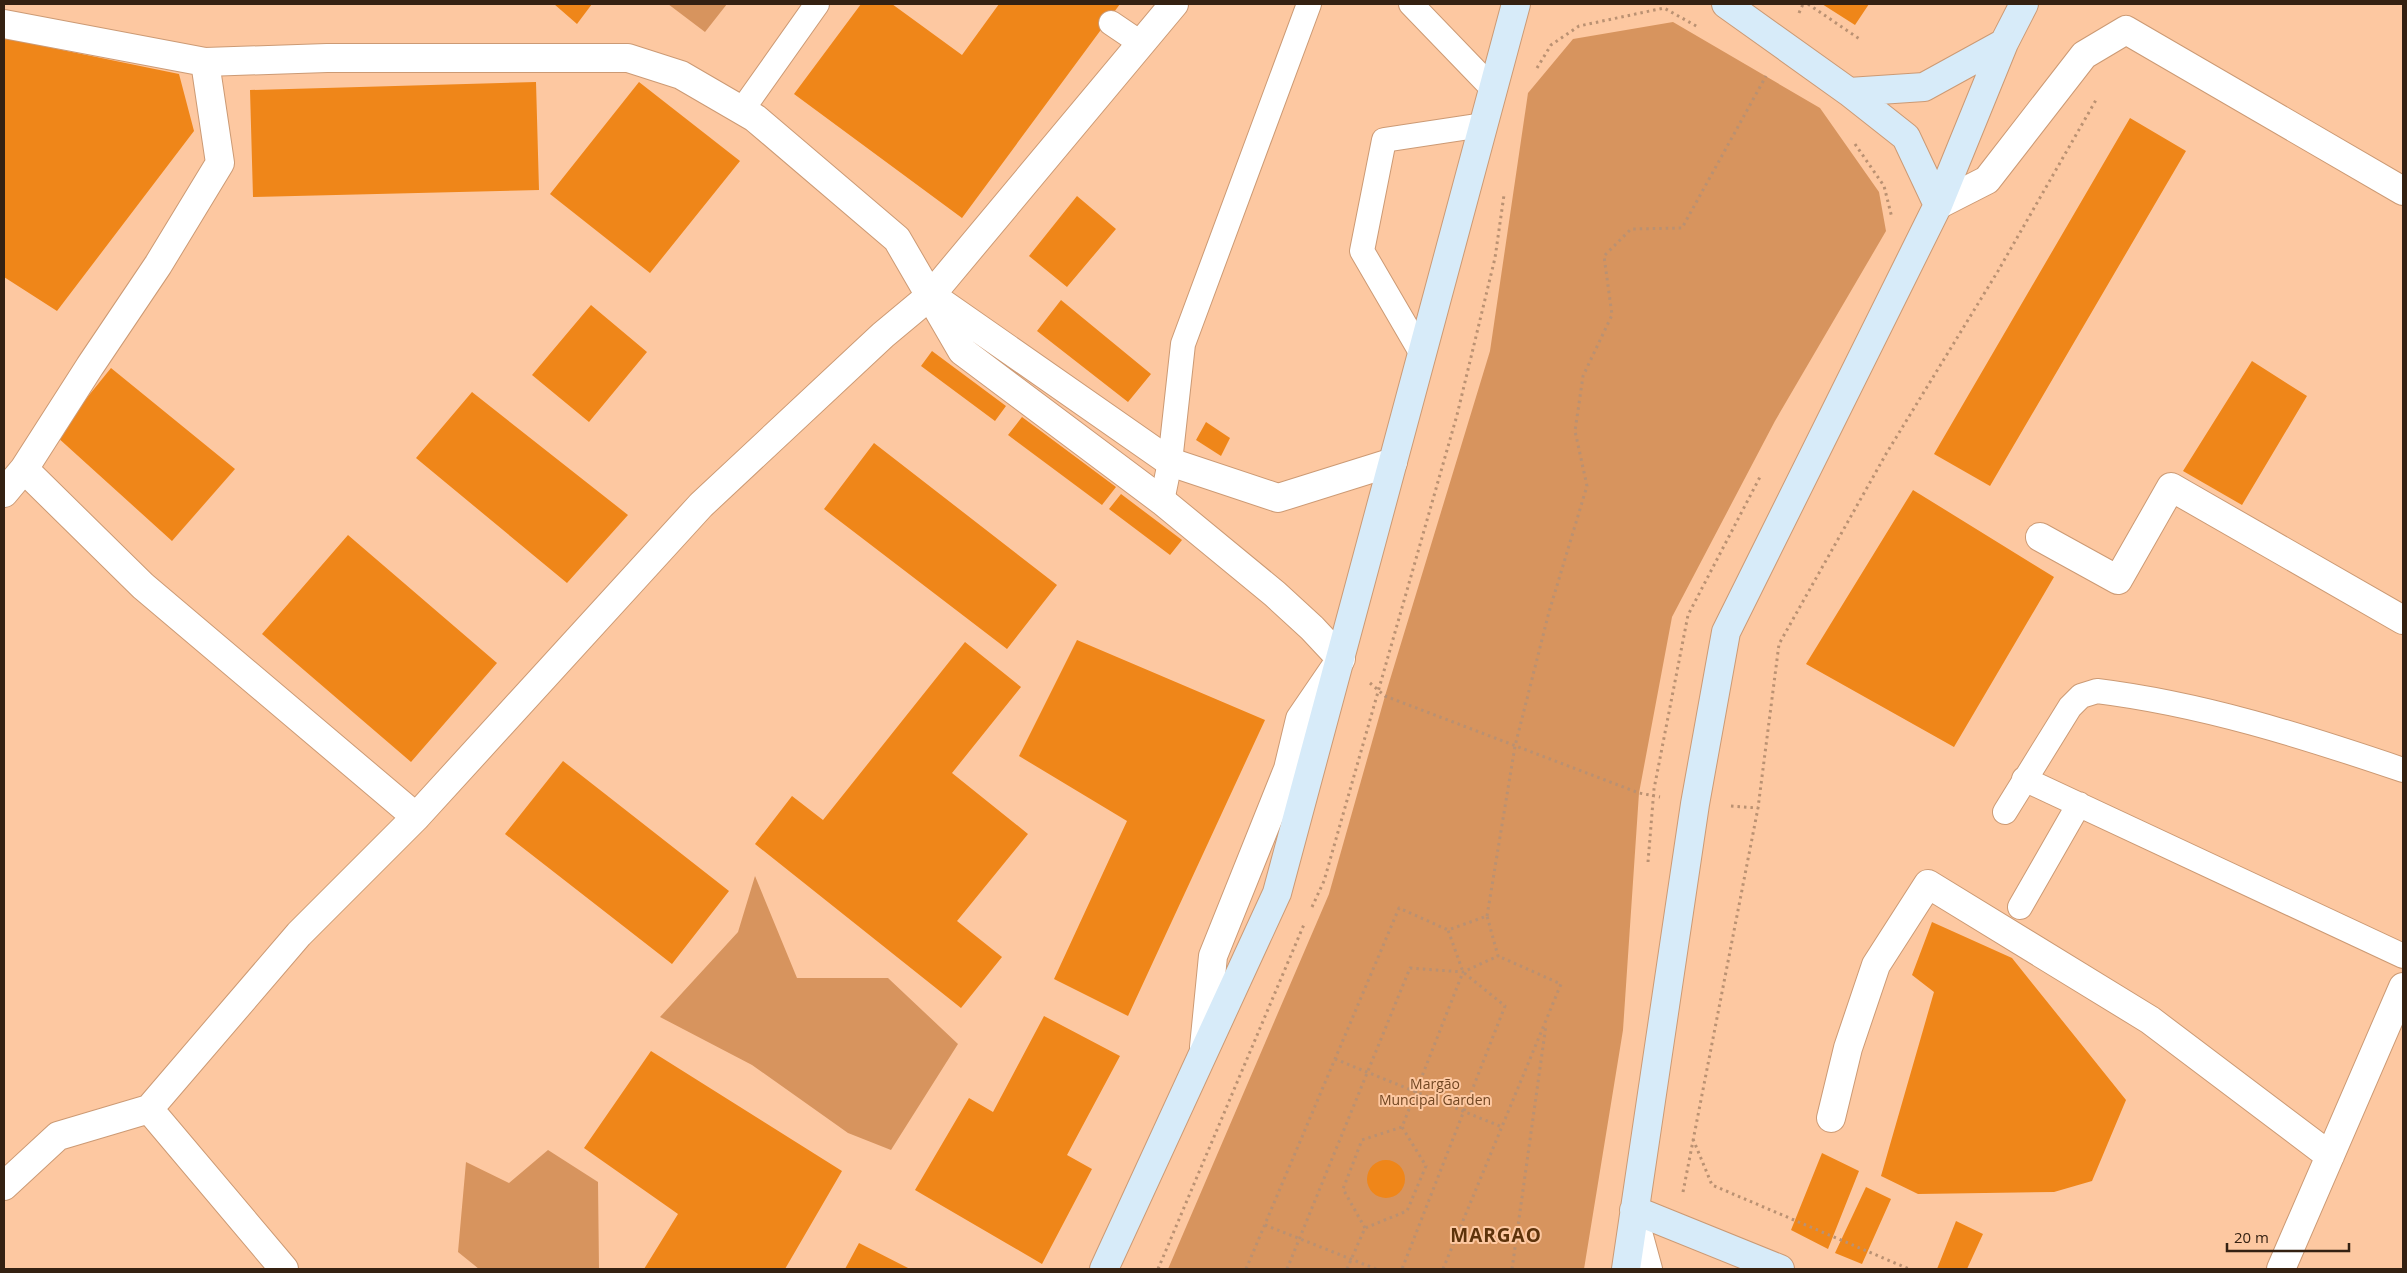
<svg xmlns="http://www.w3.org/2000/svg" width="2407" height="1273" font-family="'Open Sans',sans-serif">
<style>
.green{fill:#d7945e}
.building{fill:#ef8619}
.lines{fill:none;stroke-linecap:round;stroke-linejoin:round}
.lane-casing{stroke:#cc9a74;stroke-width:26}
.street-casing{stroke:#cc9a74;stroke-width:30}
.secondary-casing{stroke:#cc9a74;stroke-width:30}
.path{stroke:#ba9172;stroke-width:3;stroke-dasharray:2.5 4;stroke-linecap:butt}
.lane{stroke:#fff;stroke-width:24}
.street{stroke:#fff;stroke-width:28}
.secondary{stroke:#d7ebf9;stroke-width:28}
.labels{text-anchor:middle;stroke-width:4;stroke-linejoin:round;paint-order:stroke}
.park-label{font-size:14px;fill:#714622;stroke:#fdc8a1}
.district-label{font-size:19px;font-weight:bold;letter-spacing:1px;fill:#5d330b;stroke:#fdc8a1}
</style>
<rect width="100%" height="100%" fill="#fdc8a1"/>
<path class="green" d="M668,4H727L705,32Z
M1673,22L1820,108L1879,192L1886,231L1775,421L1672,617L1639,793L1623,1030L1584,1269H1168L1329,894L1385,696L1490,351L1528,93L1573,39Z
M755,876L797,978H888L958,1044L891,1150L848,1133L752,1065L660,1017L738,932Z
M548,1150L598,1182L599,1269H479L458,1252L466,1162L509,1183Z"/>
<path class="building" d="M554,4H592L577,24Z
M861,4H892L962,55L999,4H1120L962,218L794,94Z
M1822,4H1869L1855,25Z
M4,38L179,74L194,131L57,311L4,277Z
M536,82L539,190L253,197L250,90Z
M639,82L740,161L650,273L550,194Z
M2130,118L2186,151L1990,486L1934,454Z
M1077,196L1116,229L1067,287L1029,256Z
M1061,300L1151,374L1128,402L1037,331Z
M591,305L647,352L589,422L532,375Z
M932,351L1006,406L995,421L921,366Z
M2252,361L2307,396L2242,505L2183,471Z
M111,368L235,469L172,541L56,436Z
M472,392L628,515L567,583L416,458Z
M1022,417L1116,487L1102,505L1008,435Z
M1206,422L1230,438L1221,456L1196,440Z
M874,443L1057,585L1007,649L824,509Z
M1913,490L2054,577L1954,747L1806,664Z
M1121,494L1182,540L1170,555L1109,509Z
M348,535L497,663L411,762L262,634Z
M1077,640L1265,720L1128,1016L1054,979L1127,821L1019,756Z
M965,642L1021,687L952,773L1028,834L957,921L1002,957L961,1008L755,844L792,796L823,820Z
M563,761L729,891L672,964L505,834Z
M1932,922L2012,958L2126,1100L2092,1181L2054,1192L1918,1194L1881,1176L1934,992L1912,975Z
M1044,1016L1120,1056L1067,1155L1092,1169L1042,1264L915,1190L969,1098L993,1112Z
M651,1051L842,1171L785,1269H644L678,1214L584,1148Z
M1822,1153L1859,1171L1828,1249L1791,1230Z
M1367 1179a19 19 0 1 1 38 0a19 19 0 1 1-38 0Z
M1866,1187L1891,1199L1862,1264L1835,1253Z
M1956,1221L1983,1234L1967,1269H1937Z
M859,1243L910,1269H845Z"/>
<g class="lines">
<g class="lane-casing">
<path id="lane" d="M1411,4L1493,89
M1111,23L1142,44
M742,110L817,4
M1422,354L1362,251L1384,140L1483,125
M1162,501L1170,462L1183,344L1309,4
M2024,779L2403,956
M2005,812L2070,707L2081,696L2097,691C2202,704 2303,736 2403,770
M2020,907L2079,804
M1635,1214L1650,1269"/>
</g>
<g class="street-casing">
<path id="street" d="M4,24L205,62L327,58H628L681,75L755,118L897,239L962,351L1162,501L1275,594L1312,628L1341,659L1300,719L1288,769L1213,956L1204,1047
M205,62L220,163L158,265L90,366L24,469L143,586L416,817
M1938,205L1987,180L2084,55L2126,30L2403,191
M935,298L1170,462L1278,498L1393,462
M4,493L24,469
M2040,537L2118,580L2171,487L2403,620
M149,1109L284,1269
M1831,1118L1848,1048L1876,965L1928,884L2150,1020L2330,1156
M4,1186L58,1136L149,1109L299,934L416,817L701,505L883,335L931,295L1174,4
M2281,1269L2403,987"/>
</g>
<g class="secondary-casing">
<path id="secondary" d="M1726,4L1849,92L1906,137L1938,205
M1849,92L1924,87L2004,43
M1634,1210L1780,1269
M1104,1269L1277,893L1516,4
M1626,1269L1695,804L1726,632L1938,205L2004,43L2024,4"/>
</g>
<path class="path" d="M1808,4L1861,40
M1799,13L1803,4
M1537,68L1551,45L1579,26L1664,8L1698,27
M1855,144L1884,186L1892,218
M1370,683L1385,696L1639,793L1660,797
M1731,806L1758,808
M1648,862L1654,789L1688,615L1761,475
M1312,907L1324,881L1457,415L1495,258L1504,195
M1487,916L1515,746L1549,612L1587,486L1575,431L1583,376L1612,315L1604,256L1631,229L1682,228L1766,76
M1335,1059L1502,1127
M1693,1139L1712,1185L1909,1269
M1683,1192L1758,808L1779,644L1886,454L1998,271L2096,100
M1265,1225L1376,1269
M1365,1228L1343,1189L1362,1140L1402,1127
M1158,1269L1305,922
M1246,1269L1399,908L1448,930
M1287,1269L1410,968L1463,972L1498,956L1487,916L1448,930L1463,972L1505,1006L1402,1269
M1347,1269L1365,1228L1407,1211L1426,1166L1402,1127L1463,972
M1443,1269L1561,984L1498,956
M1512,1269L1546,1025"/>
<use href="#lane" class="lane"/>
<use href="#street" class="street"/>
<use href="#secondary" class="secondary"/>
</g>
<g class="labels">
<g class="park-label">
<text x="1435" y="1089">Margão<tspan x="1435" dy="16">Muncipal Garden</tspan></text>
</g>
<g class="district-label">
<text x="1496" y="1242">MARGAO</text>
</g>
</g>
<rect width="2407" height="1273" fill="none" stroke="#342112" stroke-width="10"/>
<path d="M2227 1243v8h122v-8" fill="none" stroke="#342112" stroke-width="2.5"/>
<text x="2234" y="1243" font-size="15" fill="#342112" stroke="#fdc8a1" stroke-width="4" paint-order="stroke">20 m</text>
</svg>
